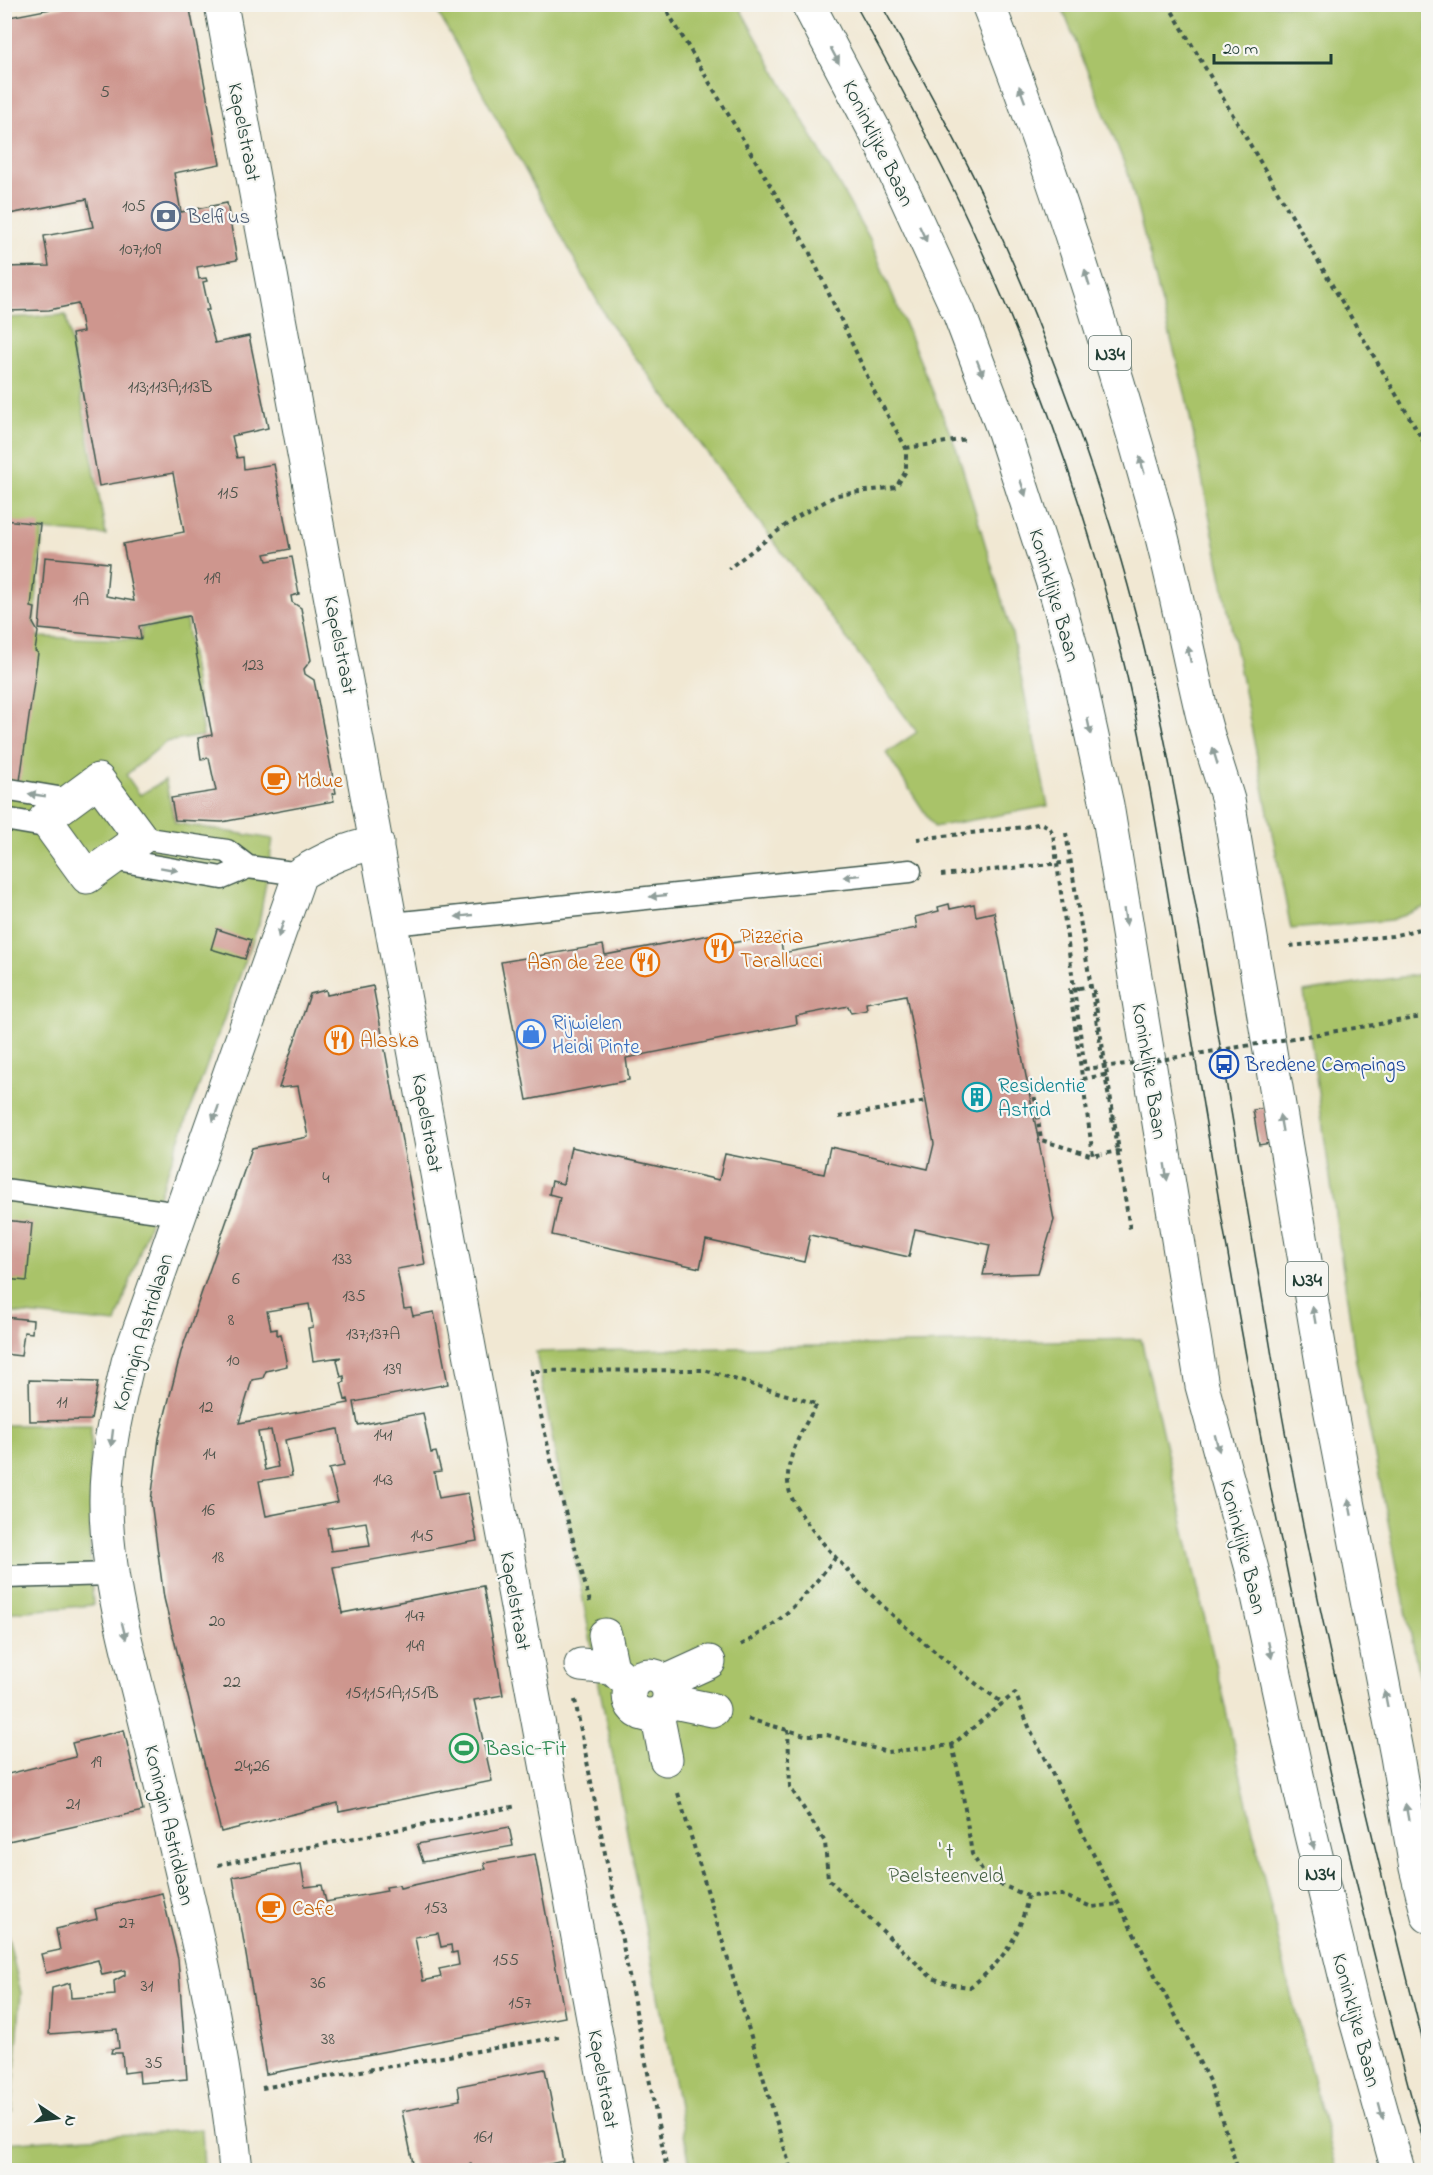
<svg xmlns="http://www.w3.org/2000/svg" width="1433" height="2175" font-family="'Indie Flower',sans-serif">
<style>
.green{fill:#a9c369;stroke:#64804e;stroke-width:1.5}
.building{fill:#ce968e;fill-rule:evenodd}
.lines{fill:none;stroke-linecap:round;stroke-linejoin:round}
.service-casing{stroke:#3e574c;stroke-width:25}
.pedestrian-casing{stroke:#3e574c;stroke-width:35}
.minor-casing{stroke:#3e574c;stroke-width:35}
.tertiary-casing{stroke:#3e574c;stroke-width:35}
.primary-casing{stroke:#3e574c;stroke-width:35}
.path{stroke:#3e574c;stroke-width:4;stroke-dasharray:4.5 4.5;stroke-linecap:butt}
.service{stroke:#fff;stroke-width:22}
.pedestrian{stroke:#fff;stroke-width:33}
.minor{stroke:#fff;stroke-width:33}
.tertiary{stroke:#fff;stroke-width:33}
.primary{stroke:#fff;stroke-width:33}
.tram{stroke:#1f3d34;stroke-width:1.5}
.path-bridge{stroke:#3e574c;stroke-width:4;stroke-dasharray:4.5 4.5;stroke-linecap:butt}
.oneway{fill:#8f9e9a}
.labels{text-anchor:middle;stroke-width:4.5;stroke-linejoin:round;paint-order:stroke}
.number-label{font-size:18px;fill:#4b534a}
.shield{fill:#f6f6f2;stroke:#60746d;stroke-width:1.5}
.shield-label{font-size:20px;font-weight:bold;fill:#1f3d34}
.street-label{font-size:21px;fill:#1f3d34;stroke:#f6f6f2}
.service-label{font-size:21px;fill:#4e5e75;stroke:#f6f6f2;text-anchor:start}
.food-label{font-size:21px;fill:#c56008;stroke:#f6f6f2;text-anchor:start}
.shop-label{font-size:21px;fill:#366cbe;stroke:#f6f6f2;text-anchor:start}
.transit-label{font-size:21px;fill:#164399;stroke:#f6f6f2;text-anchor:start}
.culture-label{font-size:21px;fill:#0d838f;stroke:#f6f6f2;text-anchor:start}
.leisure-label{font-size:21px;fill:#27864d;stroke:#f6f6f2;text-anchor:start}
.park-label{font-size:21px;fill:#425e41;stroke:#f6f6f2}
</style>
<rect width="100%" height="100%" fill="#f6f6f2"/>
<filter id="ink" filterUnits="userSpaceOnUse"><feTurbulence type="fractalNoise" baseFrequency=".0167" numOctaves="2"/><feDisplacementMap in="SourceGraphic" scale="12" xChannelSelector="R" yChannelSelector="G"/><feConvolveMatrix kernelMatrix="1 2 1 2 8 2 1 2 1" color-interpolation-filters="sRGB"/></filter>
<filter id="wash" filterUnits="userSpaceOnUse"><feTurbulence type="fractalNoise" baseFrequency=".008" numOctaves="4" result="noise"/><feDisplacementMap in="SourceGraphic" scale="24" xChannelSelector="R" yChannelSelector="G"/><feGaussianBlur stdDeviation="1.35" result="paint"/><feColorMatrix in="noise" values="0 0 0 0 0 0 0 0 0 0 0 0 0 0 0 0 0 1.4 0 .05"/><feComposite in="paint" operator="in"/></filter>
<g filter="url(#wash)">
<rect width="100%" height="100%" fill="#f1e8d3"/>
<path class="green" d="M434,5H738L870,240L957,450L1012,634L1048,806L934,827L886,753L917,732L609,322Z
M1061,5H1428V906L1391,920L1291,929L1186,397L1128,173Z
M66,315L106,535L43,530L34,622L38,637L141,640V628L186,620L203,736L166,742L126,775L140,795L165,780L175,823L273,839L259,924L163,1184L116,1323L5,1312V318Z
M1428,973V1720L1356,1362L1304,992Z
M1141,1339L1289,1987L1337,2170H691L536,1352Z
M5,1425H91L90,1549L93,1605L5,1613Z
M5,1925L21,1993L12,2112L5,2113Z
M202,2129L204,2170H5V2143Z"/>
<g id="blocks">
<path class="building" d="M76,4H189L220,164L174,173L181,212L227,203L237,260L197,267L199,279L206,278L207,281L203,282L209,310H206L215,343L249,336L268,428L232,436L237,458L243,457L244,469L274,464L290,549L265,554L267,561L292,557L299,594L291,596L292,602L301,608L311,660L304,669L305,674L314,680L336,793L332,794L334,801L222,822L175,820L171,798L216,791L209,758L201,759L198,738L212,735L189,616L139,626L141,639L39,629L45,557L109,563L106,596L134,601L123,544L184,532L173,473L99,486L72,334L83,332L78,304L49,310L4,311V267L49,266L44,236L93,227L87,199L4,215V18Z
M5,520L40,524L31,607L35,608L33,623L38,632L35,651L38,653L20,781L4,778Z
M949,904L950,909L974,904L976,916L994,912L1054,1220L1038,1273L983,1275L990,1245L915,1229L909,1257L810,1235L804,1262L706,1240L700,1268L552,1235L560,1197L549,1194L552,1181L563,1184L571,1147L719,1180L725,1154L824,1174L830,1147L928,1169L934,1144L906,995L866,1003L867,1010L851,1013L848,1006L796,1016L797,1024L626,1058L629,1080L527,1100L501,962L603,945L605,955L709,935L711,947L779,934L783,953L917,928L915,917L939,911L938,907Z
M217,929L251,940L245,959L211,949Z
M373,986L425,1264L397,1269L404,1309L411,1308L413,1316L434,1312L448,1384L354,1402L358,1425L423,1413L431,1453L436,1452L441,1471L434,1472L439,1498L468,1493L477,1541L333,1567L342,1613L483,1586L503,1695L474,1700L492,1781L339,1812L338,1803L221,1832L164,1598L151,1501L159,1438L181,1352L252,1148L308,1137L298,1086L279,1088L310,994L326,990L327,995ZM309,1304L313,1327L308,1328L313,1361L341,1357L337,1360L341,1377L344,1376L345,1382L341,1383L345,1400L348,1399L349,1403L239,1423L252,1380L263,1378L266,1371L287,1366L281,1334L277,1335V1329L271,1330L267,1311ZM338,1429L344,1466L329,1469L338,1502L266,1516L259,1481L292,1476L285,1440ZM271,1430L278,1467L265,1470L258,1432ZM366,1522L370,1546L331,1551L327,1528Z
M1265,1108L1271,1143L1259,1145L1253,1110Z
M4,1220L32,1223L27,1281L4,1279Z
M4,1317L33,1320L32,1333L24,1332L21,1356L4,1354Z
M29,1380L98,1382L91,1420L30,1421Z
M124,1730L143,1811L4,1842V1775L76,1757L72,1743Z
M509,1827L513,1846L423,1862L417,1844Z
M535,1854L565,2017L266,2074L233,1877L301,1864L305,1887L322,1885L326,1902L387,1891L386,1887L399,1885L400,1888L486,1869L484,1863ZM438,1933L441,1947L451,1945L452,1953L457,1952L459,1965L439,1969L441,1977L423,1981L415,1937Z
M162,1893L178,1959L187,2079L140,2083L139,2071L124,2073L122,2053H111L112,2049L119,2048L117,2029L49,2034L52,1988L70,1983L71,1998L115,1995L114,1981L125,1975V1970L102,1975L98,1960L46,1973L41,1954L60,1950L56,1929L97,1919L95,1909Z
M545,2069L563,2161L524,2170H473L471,2164L438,2170H404L414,2168L402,2111L460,2100L458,2086Z"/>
</g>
</g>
<g filter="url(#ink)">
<use href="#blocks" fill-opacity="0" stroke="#3e574c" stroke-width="1.5"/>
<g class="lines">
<g class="service-casing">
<path id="service" d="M4,789L70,800
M4,819L51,827
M141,838L227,851L248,867L300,874
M112,859L222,878L248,867
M392,924L910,871
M4,1190L180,1214
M4,1577L112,1574"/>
</g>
<g class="pedestrian-casing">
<path id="pedestrian" d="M605,1635L612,1668
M581,1665L612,1668L631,1685
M629 1695a20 20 0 1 1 40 0a20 20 0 1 1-40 0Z
M665,1682L709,1662
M669,1701L713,1710
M657,1714L666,1759"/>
</g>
<g class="minor-casing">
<path id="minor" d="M98,780L141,838L87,877L45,819Z
M236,2170C222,2024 184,1883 150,1740C132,1663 107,1585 106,1505C105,1457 117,1409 128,1362L300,874C325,859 348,848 377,843"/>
</g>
<g class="tertiary-casing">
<path id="tertiary" d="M221,4L621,2170"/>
</g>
<g class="primary-casing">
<path id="primary" d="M808,4L881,143L959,313L1004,432L1057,596L1077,668L1107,805L1202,1386L1253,1573L1302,1798L1356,2020L1398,2170
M988,4C1054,173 1109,344 1157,518C1174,581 1186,645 1201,709C1208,739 1219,770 1228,800L1326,1387L1397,1756L1416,1868L1428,1916"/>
</g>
<path class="path" d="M663,4L809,251L875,393L906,448V471L896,487L837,495L795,518L728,569
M1168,4L1428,449
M906,448L967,439
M1066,833L1130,1229
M917,839L1025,827
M941,875L1072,862
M1290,946L1392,936L1428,927
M1079,988L1070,990L1093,1156L1102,1154
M1083,1079L1104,1075
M1029,1093H1034L1041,1140L1093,1156
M839,1117L926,1101
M590,1602L551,1460L531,1371L704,1370L817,1404C803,1428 781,1464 790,1493C796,1511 812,1529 823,1543C875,1604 937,1657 1003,1703
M741,1645C786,1620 804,1597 836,1557
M575,1700L667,2170
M748,1719L805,1735H827L887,1752L952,1745L1015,1693L1032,1734L1210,2083L1238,2170
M788,1729L790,1787L825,1842L828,1879L932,1978L953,1985L970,1987C1002,1963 1021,1935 1028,1896
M952,1745L961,1783L972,1854L987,1879L1028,1896L1062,1895L1092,1907L1119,1904
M678,1793L791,2170
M218,1865L517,1806
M262,2088L559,2037"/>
<use href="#service" class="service"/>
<use href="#pedestrian" class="pedestrian"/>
<use href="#minor" class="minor"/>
<use href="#tertiary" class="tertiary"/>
<use href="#primary" class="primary"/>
<path class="tram" d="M855,4C890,67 924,129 955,193C1025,338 1081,491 1120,647C1141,731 1155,817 1169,901C1194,1046 1216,1190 1242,1334C1291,1611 1352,1886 1428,2157
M881,4C916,67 951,129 982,194C1031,299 1072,405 1107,515C1151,651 1176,794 1201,935C1227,1083 1251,1231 1276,1380C1315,1610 1372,1837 1428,2062"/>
<path class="path-bridge" d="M1025,827L1041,823L1049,827L1053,834L1085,1069L1160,1060L1428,1016
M1079,988L1093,986L1119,1151L1102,1154"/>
</g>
<defs><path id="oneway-solid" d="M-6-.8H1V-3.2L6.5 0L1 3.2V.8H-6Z" transform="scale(1.5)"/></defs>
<g class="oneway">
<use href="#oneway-solid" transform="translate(835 56) rotate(62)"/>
<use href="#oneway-solid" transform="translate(1022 94) rotate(-110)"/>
<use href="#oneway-solid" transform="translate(923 234) rotate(65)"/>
<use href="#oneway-solid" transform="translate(1087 278) rotate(-107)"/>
<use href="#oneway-solid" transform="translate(980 368) rotate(69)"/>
<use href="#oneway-solid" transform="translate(1142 465) rotate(-106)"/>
<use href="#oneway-solid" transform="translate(1023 488) rotate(71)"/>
<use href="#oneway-solid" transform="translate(1189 654) rotate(-102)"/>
<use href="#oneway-solid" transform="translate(1089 726) rotate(78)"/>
<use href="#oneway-solid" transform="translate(1215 756) rotate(-107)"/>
<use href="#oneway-solid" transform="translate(37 795) rotate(-171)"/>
<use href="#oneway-solid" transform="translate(169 869) rotate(10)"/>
<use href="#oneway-solid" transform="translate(852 876) rotate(174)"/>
<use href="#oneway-solid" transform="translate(658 896) rotate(174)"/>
<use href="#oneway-solid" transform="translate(464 916) rotate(174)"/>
<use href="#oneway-solid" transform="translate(1125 917) rotate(81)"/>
<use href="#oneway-solid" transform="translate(281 929) rotate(109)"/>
<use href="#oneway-solid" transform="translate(216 1113) rotate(110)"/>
<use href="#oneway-solid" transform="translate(1281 1123) rotate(-100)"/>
<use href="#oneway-solid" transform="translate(1166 1172) rotate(81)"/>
<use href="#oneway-solid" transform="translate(1314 1315) rotate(-100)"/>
<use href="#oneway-solid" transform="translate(112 1438) rotate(97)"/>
<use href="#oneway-solid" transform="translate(1217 1443) rotate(75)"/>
<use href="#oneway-solid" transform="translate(1350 1507) rotate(-101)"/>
<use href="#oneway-solid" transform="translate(124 1631) rotate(76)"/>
<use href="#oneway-solid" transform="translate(1270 1650) rotate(78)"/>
<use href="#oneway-solid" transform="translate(1386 1699) rotate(-101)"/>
<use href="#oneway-solid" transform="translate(1407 1812) rotate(-100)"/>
<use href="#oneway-solid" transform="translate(1312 1841) rotate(76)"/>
<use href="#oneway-solid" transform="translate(1381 2111) rotate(75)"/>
</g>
</g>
<defs>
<g id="bank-ring" transform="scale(1.5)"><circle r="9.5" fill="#f6f6f2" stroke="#5c6f8a" stroke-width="1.5"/><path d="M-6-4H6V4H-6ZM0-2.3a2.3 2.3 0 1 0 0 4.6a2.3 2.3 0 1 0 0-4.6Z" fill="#5c6f8a"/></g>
<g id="cafe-ring" transform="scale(1.5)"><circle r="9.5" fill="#f6f6f2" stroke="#e8710a" stroke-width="1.5"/><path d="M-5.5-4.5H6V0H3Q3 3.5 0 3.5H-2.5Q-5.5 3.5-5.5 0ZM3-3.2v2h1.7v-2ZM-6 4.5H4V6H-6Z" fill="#e8710a"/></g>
<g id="restaurant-ring" transform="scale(1.5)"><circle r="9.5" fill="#f6f6f2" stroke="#e8710a" stroke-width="1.5"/><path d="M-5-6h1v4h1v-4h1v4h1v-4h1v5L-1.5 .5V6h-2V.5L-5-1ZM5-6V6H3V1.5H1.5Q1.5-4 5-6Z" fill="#e8710a"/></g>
<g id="shop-ring" transform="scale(1.5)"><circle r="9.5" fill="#f6f6f2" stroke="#3f7fe0" stroke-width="1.5"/><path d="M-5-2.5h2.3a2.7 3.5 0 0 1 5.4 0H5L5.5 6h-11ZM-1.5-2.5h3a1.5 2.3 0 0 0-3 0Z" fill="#3f7fe0"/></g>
<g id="bus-ring" transform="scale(1.5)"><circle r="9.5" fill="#f6f6f2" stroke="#1a4fb4" stroke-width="1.5"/><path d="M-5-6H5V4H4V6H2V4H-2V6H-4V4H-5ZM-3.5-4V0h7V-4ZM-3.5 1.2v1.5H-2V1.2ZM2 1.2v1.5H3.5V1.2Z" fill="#1a4fb4"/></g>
<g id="building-ring" transform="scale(1.5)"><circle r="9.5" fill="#f6f6f2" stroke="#0f9aa8" stroke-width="1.5"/><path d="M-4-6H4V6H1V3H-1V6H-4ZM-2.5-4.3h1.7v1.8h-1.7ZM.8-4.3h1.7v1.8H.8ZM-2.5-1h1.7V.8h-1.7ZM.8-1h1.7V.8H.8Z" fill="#0f9aa8"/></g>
<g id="stadium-ring" transform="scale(1.5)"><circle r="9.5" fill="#f6f6f2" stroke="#2e9e5b" stroke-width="1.5"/><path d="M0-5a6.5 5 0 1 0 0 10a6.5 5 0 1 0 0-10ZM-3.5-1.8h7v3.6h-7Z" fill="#2e9e5b"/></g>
</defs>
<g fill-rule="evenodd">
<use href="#bank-ring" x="166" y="216"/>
<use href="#cafe-ring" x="276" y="780"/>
<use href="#restaurant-ring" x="719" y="948"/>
<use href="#restaurant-ring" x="645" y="962"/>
<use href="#shop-ring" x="531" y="1034"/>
<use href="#restaurant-ring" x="339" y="1040"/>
<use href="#bus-ring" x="1224" y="1064"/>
<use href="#building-ring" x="977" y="1097"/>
<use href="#stadium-ring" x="464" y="1748"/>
<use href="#cafe-ring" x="271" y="1908"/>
</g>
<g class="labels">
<g class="number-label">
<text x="105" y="97">5</text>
<text x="134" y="211">105</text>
<text x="140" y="254">107;109</text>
<text x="170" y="392">113;113A;113B</text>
<text x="228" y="498">115</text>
<text x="212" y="583">119</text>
<text x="81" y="605">1A</text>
<text x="253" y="670">123</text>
<text x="326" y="1183">4</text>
<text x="342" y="1264">133</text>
<text x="236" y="1284">6</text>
<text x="354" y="1301">135</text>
<text x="231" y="1325">8</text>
<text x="373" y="1339">137;137A</text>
<text x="233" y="1365">10</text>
<text x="392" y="1374">139</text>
<text x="62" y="1407">11</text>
<text x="206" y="1412">12</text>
<text x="383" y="1440">141</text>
<text x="209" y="1459">14</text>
<text x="383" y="1485">143</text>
<text x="208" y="1515">16</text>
<text x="422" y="1541">145</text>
<text x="218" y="1562">18</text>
<text x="415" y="1621">147</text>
<text x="217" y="1626">20</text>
<text x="415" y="1651">149</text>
<text x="232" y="1687">22</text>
<text x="392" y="1698">151;151A;151B</text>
<text x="96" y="1767">19</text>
<text x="252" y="1771">24;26</text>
<text x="73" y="1809">21</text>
<text x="436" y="1913">153</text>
<text x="127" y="1928">27</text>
<text x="506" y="1965">155</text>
<text x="318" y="1988">36</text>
<text x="147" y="1991">31</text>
<text x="520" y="2008">157</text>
<text x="328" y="2044">38</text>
<text x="154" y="2068">35</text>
<text x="483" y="2142">161</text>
</g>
<g class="shield">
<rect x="1089" y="336" width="42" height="34" rx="4.5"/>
<rect x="1286" y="1262" width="42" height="34" rx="4.5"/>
<rect x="1299" y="1856" width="42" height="34" rx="4.5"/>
</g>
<g class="shield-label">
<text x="1110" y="360">N34</text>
<text x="1307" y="1286">N34</text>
<text x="1320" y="1880">N34</text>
</g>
<g class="street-label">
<text transform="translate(245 132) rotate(79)" y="7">Kapelstraat</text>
<text transform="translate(879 143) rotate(64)" y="7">Koninklijke Baan</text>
<text transform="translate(1055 595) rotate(74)" y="7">Koninklijke Baan</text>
<text transform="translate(341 645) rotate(79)" y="7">Kapelstraat</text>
<text transform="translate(1150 1071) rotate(81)" y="7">Koninklijke Baan</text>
<text transform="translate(428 1123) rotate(80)" y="7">Kapelstraat</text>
<text transform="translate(142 1332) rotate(-73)" y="7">Koningin Astridlaan</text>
<text transform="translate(1244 1547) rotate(76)" y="7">Koninklijke Baan</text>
<text transform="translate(516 1601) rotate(80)" y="7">Kapelstraat</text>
<text transform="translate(170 1825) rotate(77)" y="7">Koningin Astridlaan</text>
<text transform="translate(1357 2020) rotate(75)" y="7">Koninklijke Baan</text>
<text transform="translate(604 2079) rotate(80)" y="7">Kapelstraat</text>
</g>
<g class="service-label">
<text x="187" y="223">Belfius</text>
</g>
<g class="food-label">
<text x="297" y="787">Mdue</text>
<text x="740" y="943">Pizzeria<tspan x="740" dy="24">Tarallucci</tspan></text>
<text x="624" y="969" text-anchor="end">Aan de Zee</text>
<text x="360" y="1047">Alaska</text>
<text x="292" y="1915">Cafe</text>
</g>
<g class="shop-label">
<text x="552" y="1029">Rijwielen<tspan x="552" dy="24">Heidi Pinte</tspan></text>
</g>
<g class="transit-label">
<text x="1245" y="1071">Bredene Campings</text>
</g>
<g class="culture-label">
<text x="998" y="1092">Residentie<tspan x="998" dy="24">Astrid</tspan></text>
</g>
<g class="leisure-label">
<text x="485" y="1755">Basic-Fit</text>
</g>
<g class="park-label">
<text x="946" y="1858">' t<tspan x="946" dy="24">Paelsteenveld</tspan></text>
</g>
</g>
<rect width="1433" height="2175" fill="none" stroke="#f6f6f2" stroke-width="24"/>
<g transform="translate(57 2118) rotate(103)" stroke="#f6f6f2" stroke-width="4.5" paint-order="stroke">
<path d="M0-4.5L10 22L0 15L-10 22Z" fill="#1f3d34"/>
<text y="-9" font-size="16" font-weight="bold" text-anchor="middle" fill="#1f3d34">N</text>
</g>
<path d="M1214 54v9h117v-9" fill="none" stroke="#1f3d34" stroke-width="3"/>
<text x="1223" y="54" font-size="18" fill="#1f3d34" stroke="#f6f6f2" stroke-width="4.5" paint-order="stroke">20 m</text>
</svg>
